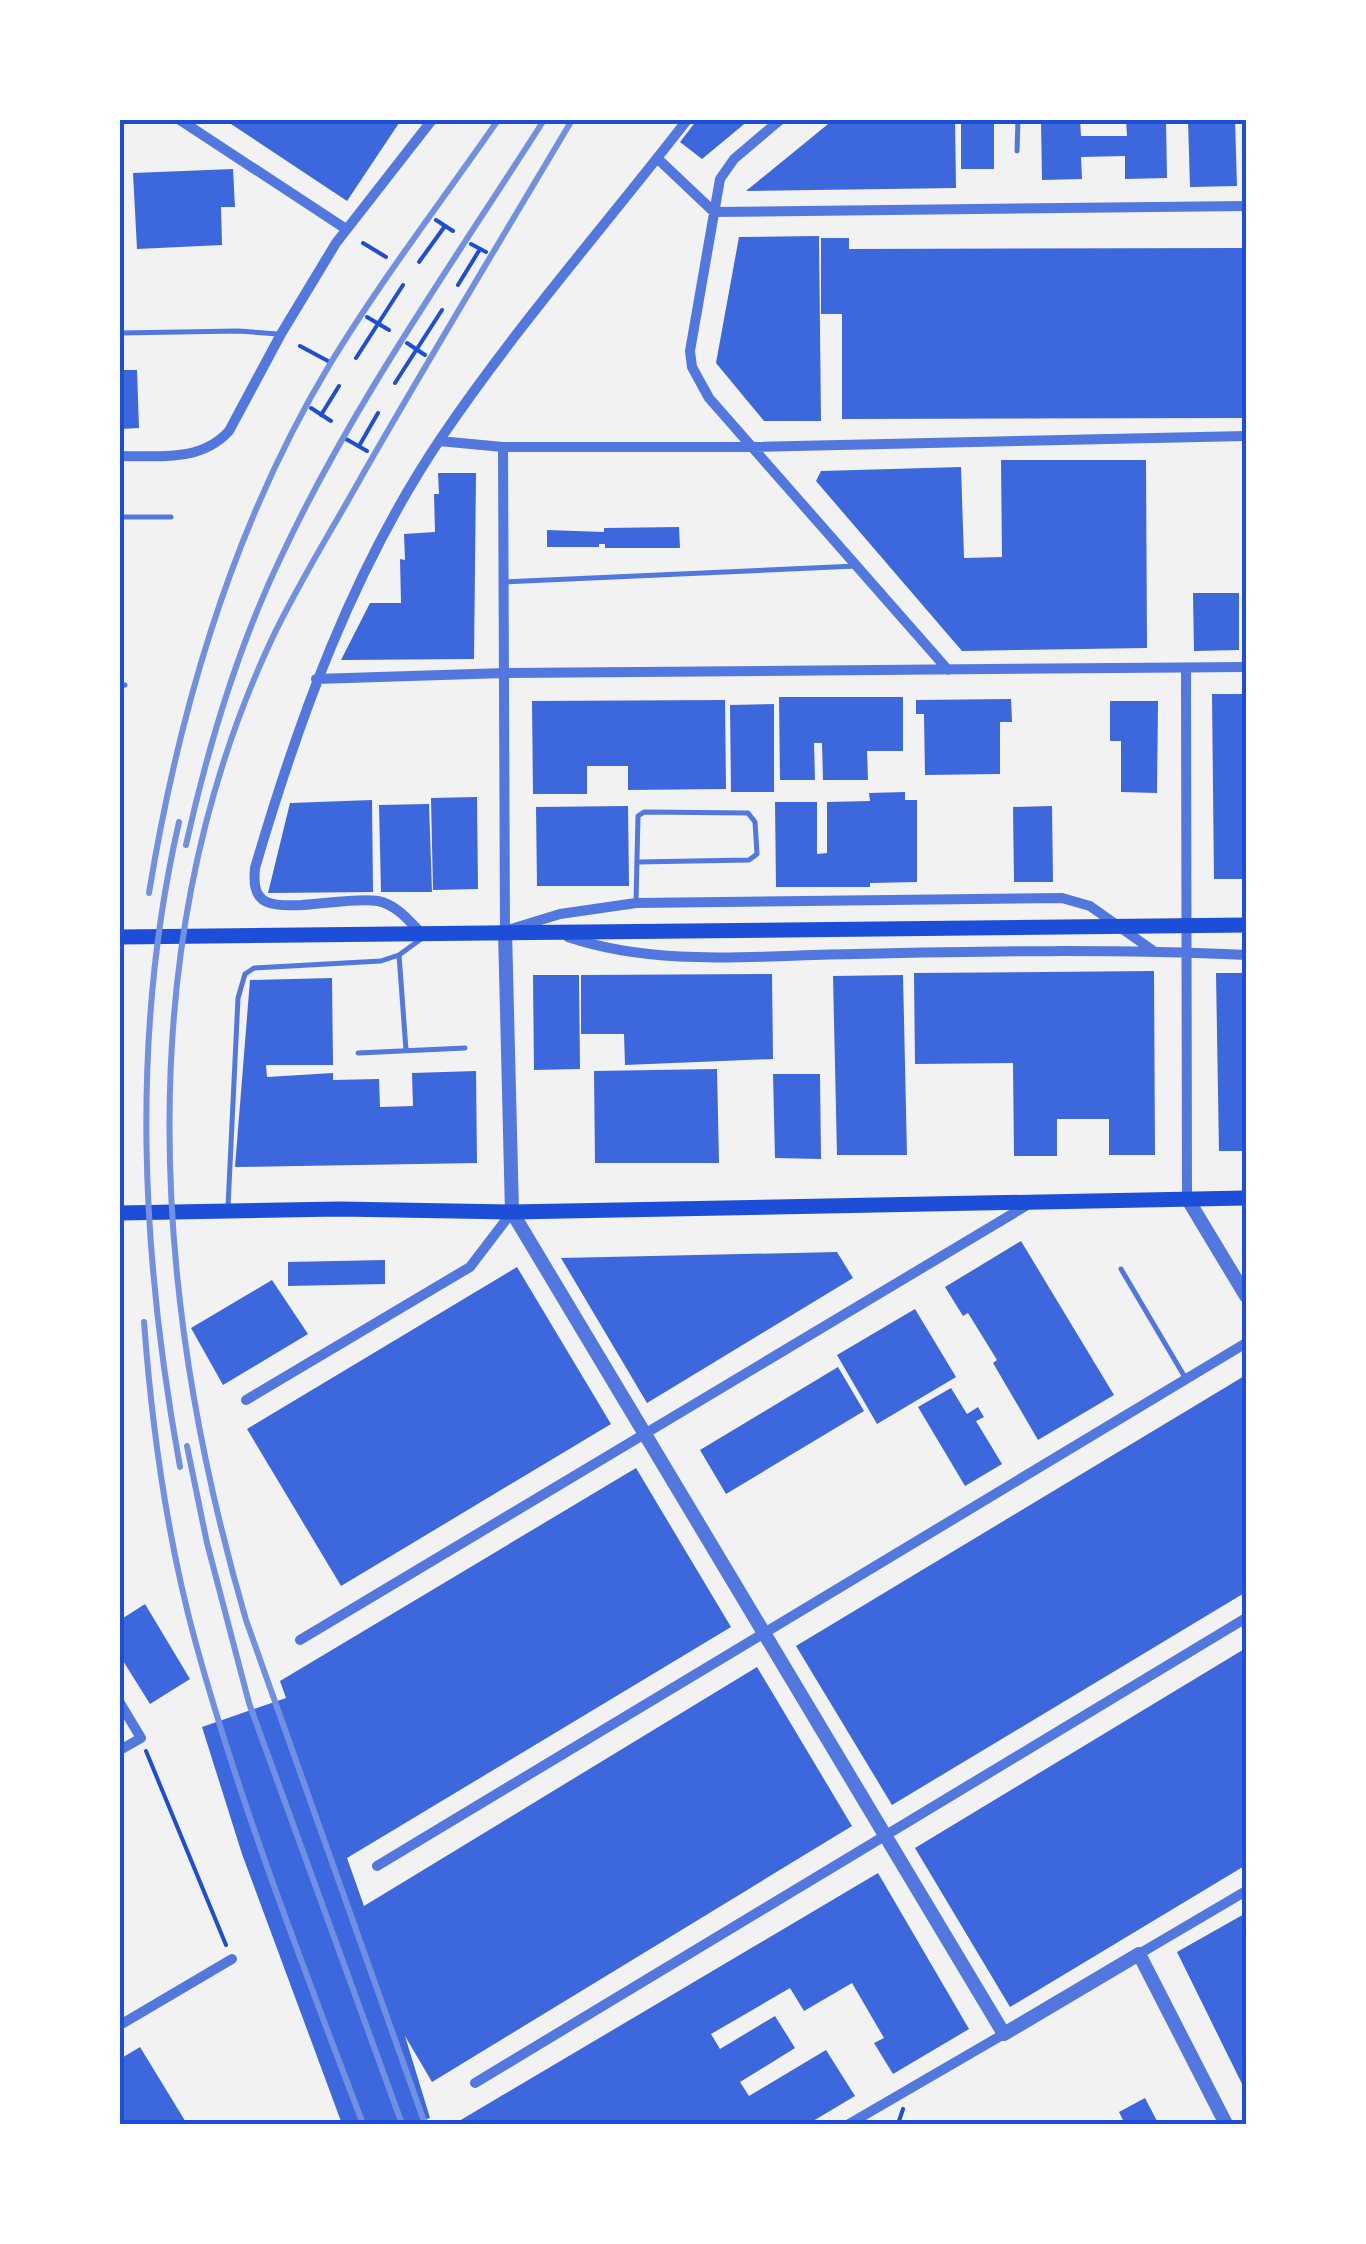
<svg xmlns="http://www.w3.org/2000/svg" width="1366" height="2244" font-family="Jost,sans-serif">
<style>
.building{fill:#3d67dc}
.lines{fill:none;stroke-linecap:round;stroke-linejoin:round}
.path{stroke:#1d4ed8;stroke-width:4}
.service{stroke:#5277de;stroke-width:5}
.minor{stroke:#5277de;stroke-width:10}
.tertiary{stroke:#5277de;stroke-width:14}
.secondary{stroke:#1d4ed8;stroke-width:15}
.rail{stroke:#7290e2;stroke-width:6}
.neatline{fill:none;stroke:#1d4ed8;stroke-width:4}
</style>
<rect width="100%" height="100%" fill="#f2f2f2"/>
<path class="building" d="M225,120H401L347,201Z
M697,120H749L702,159L680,142Z
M833,120H955L956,188L746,191Z
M961,120H994V169H961Z
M1041,120H1080L1081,136H1127L1126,120H1166L1167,178L1125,179V156L1081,157L1082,179L1042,180Z
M1188,120H1235L1237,186L1190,187Z
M233,169L235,207H221L222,245L137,249L133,173Z
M819,236L821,421H764L716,363L739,237Z
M821,238H849V249L1246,248V418L842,419V314H821Z
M120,370H137L139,428L120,429Z
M1001,460H1146L1147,648L962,651L816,481L821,471L961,467L964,558L1002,557Z
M438,473H476L474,659L341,660L370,603H401L400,559L405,560L404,534L435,532L434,494H439Z
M679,527L680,548H605V544H599V547H547V530L604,532V528Z
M1193,593H1239V650L1194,651Z
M1212,694H1246V879H1214Z
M779,697H903V751H867L868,780H823L822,743H814L815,780H780Z
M1011,699L1012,722H1000V774L925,775L924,714H916V700Z
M725,700L726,789L628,790V766H587V794H533L532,701Z
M1110,701H1158L1157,793L1121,792V741H1110Z
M774,704V792H731L730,705Z
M905,792V800H917V882L870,883V887H776L775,802H817V854L827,853V802L870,801L869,793Z
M477,797L478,889L433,890L431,798Z
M372,800L373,892L268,893L290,803Z
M429,804L432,892H381L379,805Z
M628,806L629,886H537L536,807Z
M1052,806L1053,882H1014L1013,807Z
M1154,971L1155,1155H1109V1119H1057V1156H1014L1013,1063L915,1064L914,973Z
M1216,973H1246V1151H1219Z
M772,974L773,1059L625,1065L624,1034H581V975Z
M533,975H579L580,1069L534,1070Z
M903,975L907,1155H837L833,976Z
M332,978L333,1065H266L267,1077L333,1073V1080L379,1079L380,1107L413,1106L412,1073L476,1071L477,1163L235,1167L250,980Z
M717,1069L719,1163H595L594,1071Z
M773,1074H820L821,1159L775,1158Z
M1021,1241L1114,1395L1038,1440L993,1363L997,1360L968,1313L963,1316L945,1287Z
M837,1252L853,1278L647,1403L561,1258Z
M385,1260V1284L288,1286V1262Z
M517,1267L611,1424L341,1586L247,1429Z
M272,1280L308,1334L223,1385L191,1328Z
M915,1309L956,1377L877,1424L837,1355Z
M838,1367L864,1411L726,1494L700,1450Z
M1246,1375V1592L892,1805L796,1646Z
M951,1388L967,1414L978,1407L984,1417L976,1421L1002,1464L965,1486L918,1407Z
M636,1468L731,1627L347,1858L364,1906L757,1667L852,1826L432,2082L405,2036L430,2118L411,2124H342L242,1854L202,1727L286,1698L280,1681Z
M145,1604L190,1679L150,1704L120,1656V1620Z
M1246,1648V1865L1010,2007L915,1848Z
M878,1873L969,2029L893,2074L874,2043L884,2038L852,1983L804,2011L790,1988L711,2034L720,2049L775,2016L795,2048L740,2082L749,2096L826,2050L855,2096L808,2124H454Z
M1246,1913V2092L1177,1952Z
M140,2047L187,2124H120V2059Z
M1145,2098L1157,2121L1125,2124L1119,2112Z"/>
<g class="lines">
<path class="path" d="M436,220L453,231
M363,243L386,257
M471,244L486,252
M419,262L445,226
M458,285L480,249
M367,317L389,330
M407,343L425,355
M300,346L328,361
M356,358L403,285
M395,383L442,310
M311,408L331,421
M321,415L339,386
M346,439L367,451
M359,446L378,413
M146,1751L226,1945
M898,2124L903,2109"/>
<path class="service" d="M1017,151L1018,120
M120,333L238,331L278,334
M120,517H171
M504,582L856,566
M120,686L125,685
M636,902L638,816L644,812L748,813L755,822L757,854L749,860L637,862
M399,955L406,1050
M358,1053L465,1048
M228,1207L238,998L245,974L254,968L381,961L399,955L421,939
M1121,1269L1186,1379"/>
<path class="minor" d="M180,120L346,229
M780,120L734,159L720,179L690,351L692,367L709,398L948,670
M657,158L714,212L1246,206
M439,441L503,447H751L1246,436
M503,447L505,931L560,914L636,903L1062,898L1090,906L1155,952
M120,456C159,456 201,462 229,431L281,334L336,243L432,120
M1186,669L1187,1198
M316,679L505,673L1246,667
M422,934C409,921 397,905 378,901C348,896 291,912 267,902C253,896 254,880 255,868C299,718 353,569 441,438C516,327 605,226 687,120
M568,937C660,968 760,955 856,954C986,951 1116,949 1246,955
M246,1400L470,1267L512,1212
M300,1640L1029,1204
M120,1703L141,1738L120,1750
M377,1866L1246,1343
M1139,1954L1246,1891
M120,2025L232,1959
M475,2083L1246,1618
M849,2124L1004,2034"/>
<path class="tertiary" d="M505,931L512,1212L1004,2034L1139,1954L1226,2124
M1187,1198L1246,1296"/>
<path class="secondary" d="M120,937L1246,925
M120,1213L340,1209L512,1212L1246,1198"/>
<path class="rail" d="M179,822C130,1036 141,1253 180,1467
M186,845C208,746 237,649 281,557C353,403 453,263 544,120
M149,893C179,709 233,525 330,364C381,280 442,201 498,120
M144,1322C152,1429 167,1539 196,1644C241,1807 303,1966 363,2124
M187,1446L207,1543L249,1703L402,2124
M425,2124L246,1620C153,1302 127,951 270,643C297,585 332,530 363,474C431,355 502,238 572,120"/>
</g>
<rect width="1366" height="2244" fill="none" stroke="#ffffff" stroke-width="245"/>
<rect x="122" y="122" width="1122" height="2000" class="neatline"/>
</svg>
